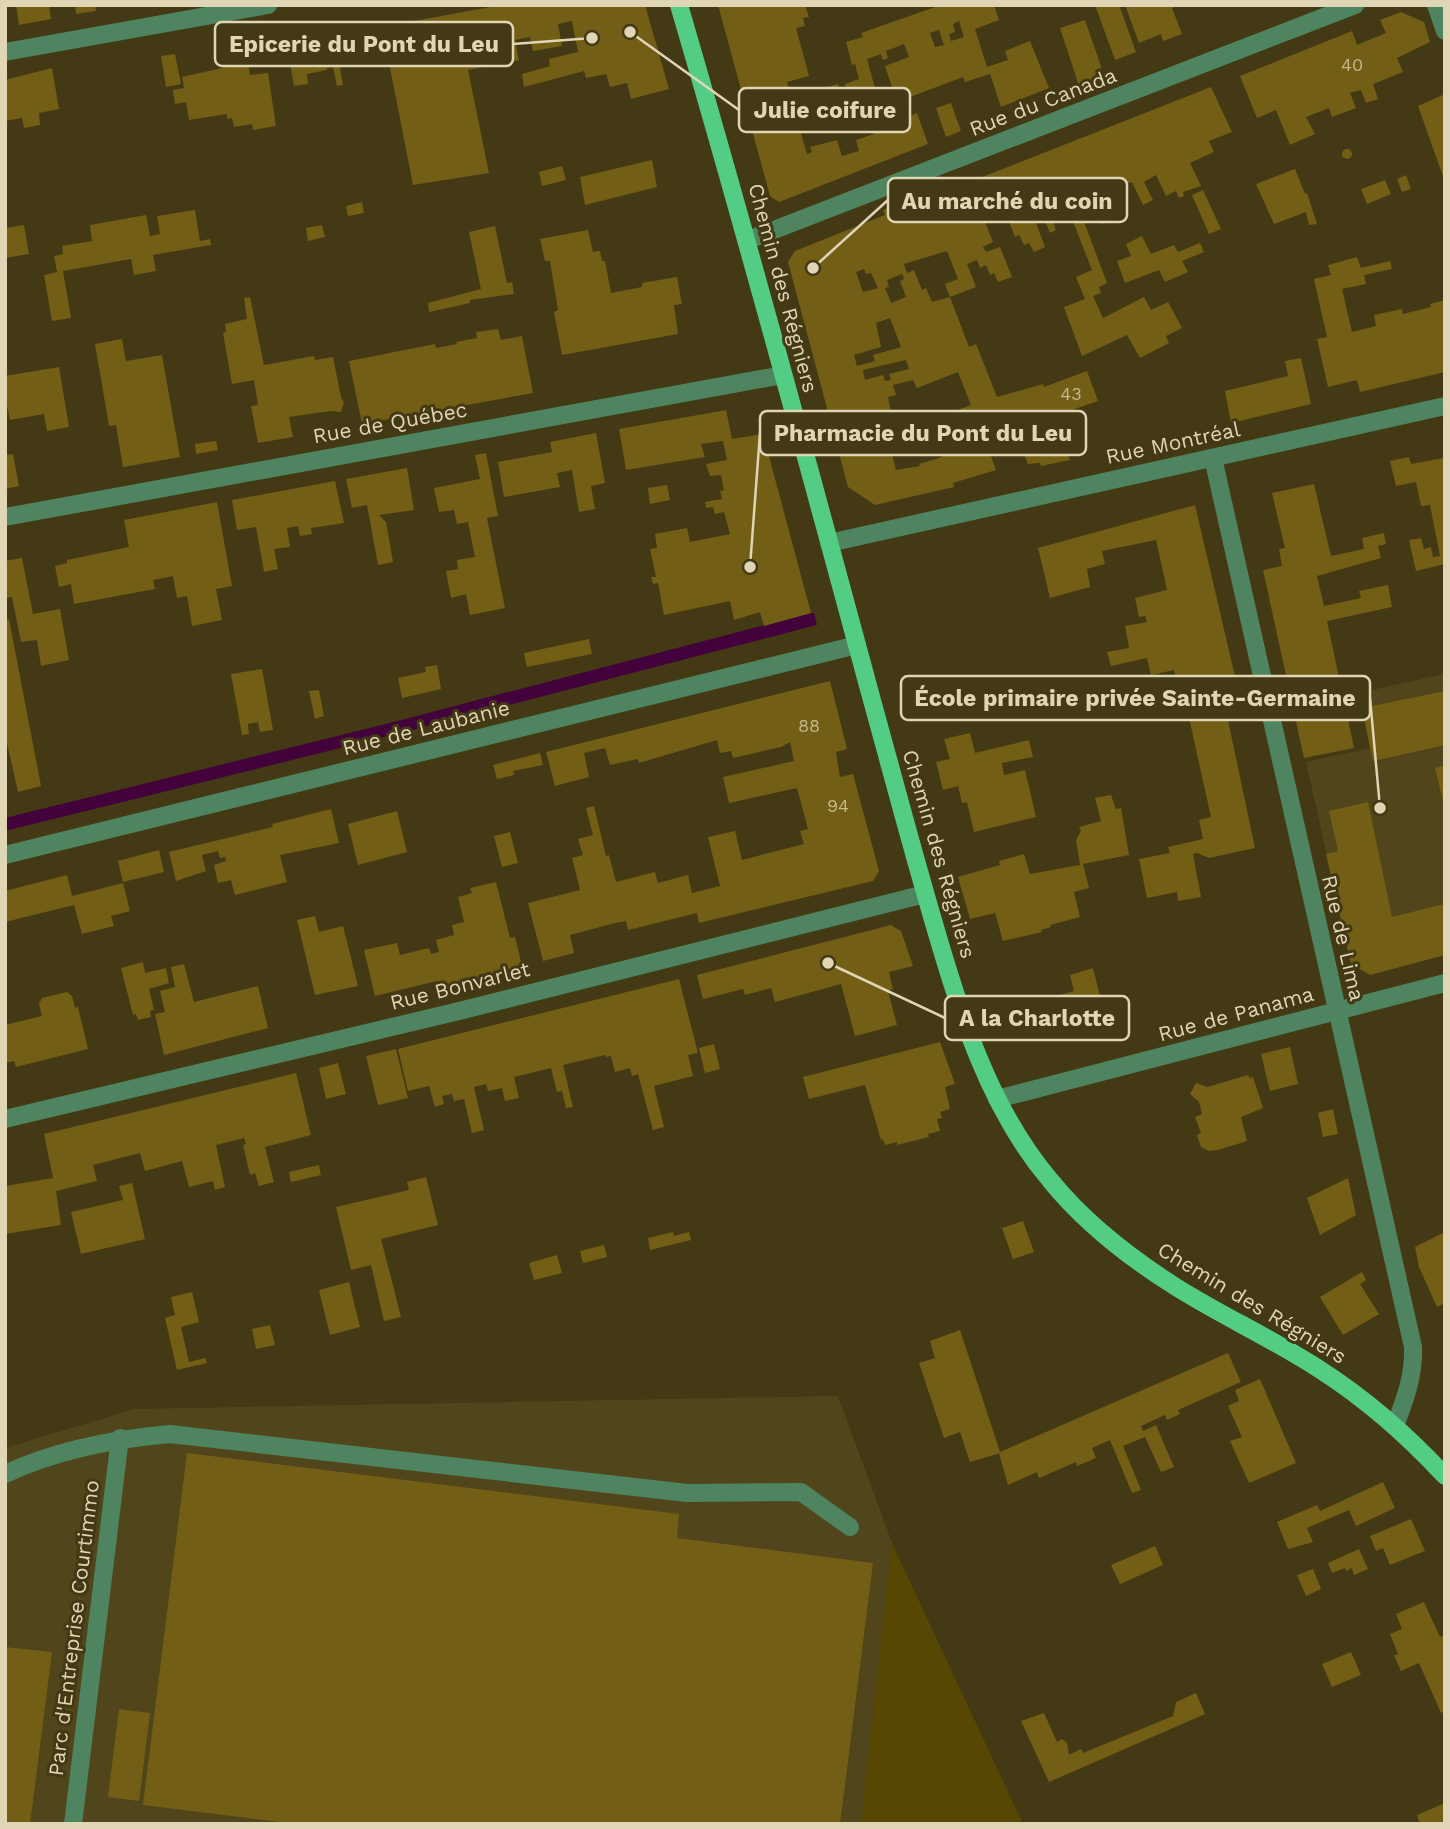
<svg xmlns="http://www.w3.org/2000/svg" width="1450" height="1829" font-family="'Work Sans',sans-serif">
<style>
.built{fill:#51451b}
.green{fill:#564703}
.water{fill:#44023d}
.building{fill:#725f15;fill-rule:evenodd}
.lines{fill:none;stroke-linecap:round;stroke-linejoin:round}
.minor{stroke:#4e8460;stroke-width:18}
.major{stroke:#53cc84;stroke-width:18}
.labels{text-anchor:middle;stroke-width:6;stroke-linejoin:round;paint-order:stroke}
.number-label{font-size:18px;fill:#c4b88d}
.street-label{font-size:21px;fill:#e0d6b5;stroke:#433914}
.leader{fill:none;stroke:#e0d6b5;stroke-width:2.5}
.callout-dot{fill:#e0d6b5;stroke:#433914;stroke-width:2.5}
.callout{fill:#433914;stroke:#e0d6b5;stroke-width:2.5}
.callout-label{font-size:23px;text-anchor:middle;font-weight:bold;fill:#e0d6b5}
</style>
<rect width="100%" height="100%" fill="#433914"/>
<path class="built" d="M1445,674V955L1351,964L1306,762L1370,748L1358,693Z
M838,1396L892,1543L861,1824H5V1448L135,1409Z"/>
<path class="green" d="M892,1543L1023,1824H861Z"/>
<path class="water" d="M811,613H814L817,625L389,736L5,831V818L386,724Z"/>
<path class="building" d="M16,5H49L51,19L19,25Z
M75,5H95L96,11L76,14Z
M501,5H645L669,89L631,99L627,83L610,87L606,74L586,78L584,71L524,87L522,74L550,66L549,59L578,52L572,21L558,24L562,46L533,51L530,37L515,40L519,60L468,70L489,173L413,185L382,27Z
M718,5H805L809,17L803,18L805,26L796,28L809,76L787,82L792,100L802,97L801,95L838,84L841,97H843L846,105V109L809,120L808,117L797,120L807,154L812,152L810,147L837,140L842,156L859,151L856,140L874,134L865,100L848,105L845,84L859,79L855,64L852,65L846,42L863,37L861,33L941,5H994L999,20L975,29L987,67L1008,60L1005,51L1030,41L1049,88L1001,107L990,74L965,82L963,77L897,102L885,66L909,57L904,44L886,51L888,58L883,60L881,54L867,59L878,99L883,97L887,112L900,109L903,119L917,113L928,144L779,202L770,196ZM959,21L964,37L951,41L949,34L955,32L953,24ZM939,30L944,45L935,47L930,33Z
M1095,5H1119L1136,52L1115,60Z
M1125,5H1179L1172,8L1182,34L1163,41L1161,34L1139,43Z
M1401,12L1424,22L1430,42L1397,58L1403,72L1373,84L1378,99L1366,103L1361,90L1350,93L1356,108L1332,117L1329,108L1306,117L1315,134L1290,145L1276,110L1257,118L1240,76L1352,31L1357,45L1386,33L1380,20Z
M1085,20L1104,75L1079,86L1060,28Z
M322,33L324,40L335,39L343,85L337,86L333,67L327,68V70L307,74L308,84L294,86L286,40Z
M175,54L181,84L166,87L161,56Z
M240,62V65L248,64L250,75L268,73L276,126L253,130L252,124L234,127L232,118L227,119V114L189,120L186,102L175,104L173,90L184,88L182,77L231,66L230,64Z
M52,68L59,109L39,113L40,125L24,128L22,118L5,121V80Z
M1211,87L1232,132L1209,141L1214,152L1190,163L1201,186L1183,192L1184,196L1179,198L1176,191L1166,196L1156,175L1144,182L1153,200L1143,205L1132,182L1119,187L1126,202L1109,209L1114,220L1102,224L1097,213L1083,219L1107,283L1099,287L1101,293L1093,296L1103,318L1144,297L1151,310L1168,302L1182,328L1166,336L1169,343L1140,358L1127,335L1082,356L1064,307L1085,299L1076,277L1092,270L1067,206L1050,213L1056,230L1050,233L1037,201L1029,204L1045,247L1034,252L1029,243L1024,245L1019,235L1015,237L1004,209L983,217L993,242L983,247L986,252L1000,247L1012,277L998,282L994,273L990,275L986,265L980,268L977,260L967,264L976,287L950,297L945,284L958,279L947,251L904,264L907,273L914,270L922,290L926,288L932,302L950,297L969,347L976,344L997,397L1043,384L1044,387L1087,371L1098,401L1054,416L1070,460L1041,466L1040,463L1028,464L1017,438L988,448L996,470L953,483L954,487L875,505L848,487L788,262L795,251L885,215L883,210L937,189L939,194ZM864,269L866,274L871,273L878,288L863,292L856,272ZM902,274L904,279L900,281L906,297L891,303L885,288L889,287L887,280ZM890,318L901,347L873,355L875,361L857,366L854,355L881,347L876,323ZM906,360L909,369L889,374L891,380L885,381L883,375L865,380L863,370ZM958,372L971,405L929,421L942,457L919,464L920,466L896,470L888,438L895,435L888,397L896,395L893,385L913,380L917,388Z
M1445,94V179H1444L1418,106Z
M951,103L961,131L946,137L936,108Z
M1342 154a5 5 0 1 1 10 0a5 5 0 1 1-10 0Z
M652,160L657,187L585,205L580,177Z
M562,166L566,180L542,186L539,172Z
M1295,169L1305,194L1307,193L1317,224L1309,225L1306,212L1274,224L1256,184Z
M1406,175L1411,189L1402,192L1397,179Z
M1385,180L1391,194L1367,204L1361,189Z
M1203,190L1221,229L1209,234L1192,195Z
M362,202L364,213L348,216L346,206Z
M195,210L200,241L210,239L211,245L153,255L156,271L134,275L131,259L63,271L71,318L52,321L44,275L57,272L54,256L63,254L62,246L92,241L90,225L146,215L150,236L160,234L157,216Z
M24,225L29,254L5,258V228Z
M322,225L325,237L308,241L306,228Z
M495,226L507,283L512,282L514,294L470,300V303L429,312L428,303L481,289L469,232Z
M588,230L593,252L600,251L602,261H605L611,293L642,287V283L677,277L682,304L674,305L678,334L562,355L554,312L558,310L550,261H545L540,239Z
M1142,236L1151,254L1174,245L1178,252L1200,243L1204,252L1182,261L1188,272L1165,282L1159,270L1125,283L1117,261L1131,256L1126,244Z
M1357,257L1361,268L1390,261L1392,269L1364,275L1366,284L1342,289L1352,332L1376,326L1374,315L1402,309L1403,314L1431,307L1430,304L1445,300V372L1360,392L1357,380L1328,387L1317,339L1327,337L1314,279L1331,275L1328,265Z
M250,297L264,365L314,356L315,360L333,357L341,397L344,402L341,412L330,411L289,417L293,437L258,443L251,406L258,405L254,380L232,384L223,333L226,332L225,324L247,319L244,298Z
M498,329L501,340L522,336L533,393L362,424L349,361L435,344L436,348L457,344L456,342L477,338L476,332Z
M122,339L126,361L162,355L180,457L123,467L116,425L109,426L95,344Z
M1301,358L1311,404L1231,423L1225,391L1288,376L1285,361Z
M59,367L69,427L47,431L44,414L10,420L5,396V376Z
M726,410L732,439L763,434L811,613L764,626L760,612L734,620L730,601L664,615L658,583L653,584L651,577H656L650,549L657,548L655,534L687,528L690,542L730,534L724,512L715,514L713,507L706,508L705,502L722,499L720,491L724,490L721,475L710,476L706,464L727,460L723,441L701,444L705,457L626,470L619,429Z
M596,433L605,483L591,486L595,509L579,512L572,470L557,473L560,487L504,497L498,462L552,452L550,442Z
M216,441L218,450L196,454L195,444Z
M486,453L498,516L487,518L505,608L470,615L466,594L451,598L446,571L458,569L457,560L475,557L468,522L457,524L454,510L439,512L434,488L480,479L475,455Z
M13,454L19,486L5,489V455Z
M1409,457L1411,464L1443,458L1445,465V564L1416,571L1409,540L1421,538L1424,549L1431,547L1433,557L1440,556L1430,505L1421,506L1416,482L1396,486L1390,461Z
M407,468L414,510L379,515L386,522L393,562L378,565L367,505L352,508L346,479Z
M335,481L344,523L311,528L312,534L300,536L298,526L287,528L290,547L274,549L278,569L264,572L256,527L237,530L232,500Z
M1314,484L1331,556L1364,549L1362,538L1384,533L1386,544L1378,546L1381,558L1317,576L1324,606L1361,598L1359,591L1388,585L1392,607L1327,621L1354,748L1304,758L1263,570L1282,566L1279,549L1285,548L1272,493Z
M667,485L670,500L650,504L648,488Z
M217,502L232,586L216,589L222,620L192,626L187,596L177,598L173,576L153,580L155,589L74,604L71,584L59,587L55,566L67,563V560L129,547L124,520Z
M1195,505L1241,702L1225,706L1255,848L1209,858L1197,853L1193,854L1201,897L1178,901L1177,892L1147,898L1139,859L1170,853L1168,847L1203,839L1199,820L1211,817L1188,713L1161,718L1156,703L1191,696L1195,712L1208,709L1199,676L1177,681L1174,670L1151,675L1147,658L1111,666L1107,652L1129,648L1125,626L1147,622L1145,616L1139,617L1135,598L1167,590L1156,540L1102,551L1105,564L1087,569L1090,587L1050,598L1038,548Z
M22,558L33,614L60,609L69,660L41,666L37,640L21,642L12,597L5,598V561Z
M9,619L41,786L18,792L5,734V620Z
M589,639L592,654L527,667L524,653Z
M437,665L441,689L402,698L398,678L426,672L425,667Z
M262,669L273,730L260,732L258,722L248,724L249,734L242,735L231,674Z
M830,681L847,749L836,752L840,777L853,774L879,871L873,881L699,923L697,913L628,930L626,921L615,923L570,935L574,953L543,961L528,903L580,890L572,858L583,855L578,839L593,835L586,808L594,806L606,856L609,855L616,882L655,872L658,883L688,875L692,893L720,886L708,837L735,831L742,860L804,844L800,831L808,829L797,788L729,803L723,777L794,761L790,742L781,747L733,758L731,751L720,753L717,740L639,763L638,759L610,765L605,748L584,753L589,777L555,786L546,752Z
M319,690L324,716L315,719L309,691Z
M1445,691V745L1373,761L1362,708Z
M970,733L975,753L1029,740L1033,757L1002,763L1004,775L1025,770L1036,817L974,832L967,802L962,803L958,786L943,790L936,762L950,759L944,739Z
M540,753L543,765L513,771L514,775L497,779L493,765Z
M1445,765V805H1444L1435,768Z
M1111,795L1116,809L1121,808L1129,855L1083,864L1089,888L1074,892L1080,917L1050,925L1051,927L1041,930L1042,932L1003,941L995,913L970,919L958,877L1000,865L999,861L1024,854L1030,874L1080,865L1076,840L1081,831L1079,827L1101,821L1095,798Z
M1368,802L1392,917L1445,904V955L1370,975L1351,964L1326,854L1338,851L1329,811Z
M331,809L339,843L280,855L287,882L235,895L231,880L218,883L214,865L226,861L225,857L220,858L218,851L202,855L206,871L176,881L169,852L273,827L272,824Z
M397,811L407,852L358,865L348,824Z
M510,832L518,863L502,867L494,836Z
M159,850L164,872L123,882L118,861Z
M67,875L72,896L123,883L130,911L111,916L114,926L82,934L74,905L5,922V891Z
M496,882L510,938L515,937L522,966L439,987L437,981L375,996L364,950L397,943L400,955L429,948L431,954L439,952L436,940L454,935L452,925L464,922L458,897L472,893L470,888Z
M315,916L319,932L343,926L358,986L315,995L297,920Z
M891,925L901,931L913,966L889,972L893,989L888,991L897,1025L855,1036L841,984L775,1002L771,988L745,995L743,989L703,999L697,975Z
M143,962L145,973L166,968L169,983L149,989L154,1010L150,1011L151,1017L138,1020L136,1014L133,1015L121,968Z
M184,964L194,1002L258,986L268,1028L164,1055L155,1014L165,1012L160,991L175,987L171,967Z
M1093,968L1105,1017L1051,1032L1043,1000L1074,991L1070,975Z
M679,979L698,1053L688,1055L693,1076L654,1086L664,1127L653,1130L638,1074L632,1076L630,1068L615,1072L611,1056L606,1057L605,1055L563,1065L573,1107L566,1108L562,1091L557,1092L551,1068L514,1077L519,1098L505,1101L502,1088L488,1091L486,1084L474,1087L484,1130L472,1133L464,1099L454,1101L452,1094L442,1096L444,1104L435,1107L429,1086L408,1091L398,1049Z
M67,992L72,996L75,1008L78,1007L88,1049L16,1067L14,1061L5,1063V1025L42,1016L39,1004L42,998Z
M940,1042L955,1084L945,1087L950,1109L940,1112L942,1118L937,1119L940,1131L928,1134L929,1137L897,1145V1142L885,1145L883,1139L881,1140L865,1085L809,1099L803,1077Z
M714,1044L720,1069L705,1073L699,1048Z
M1290,1047L1298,1084L1270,1091L1261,1054Z
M396,1049L408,1098L378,1105L366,1056Z
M338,1063L346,1094L326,1099L319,1068Z
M296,1073L311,1135L265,1147L274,1182L259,1186L255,1173L250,1175L243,1145L246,1144L244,1138L216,1145L225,1187L215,1190L213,1181L189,1187L182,1161L145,1171L140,1153L93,1165L97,1181L56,1191L61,1225L5,1234V1186L53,1178L44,1134Z
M1248,1075L1250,1078L1253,1077L1263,1108L1241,1117L1247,1141L1218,1150L1209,1151L1201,1147L1197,1135L1201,1133L1195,1117L1202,1114L1199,1102L1190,1094L1196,1083L1207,1087Z
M1333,1109L1338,1134L1323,1137L1318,1113Z
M319,1165L321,1175L291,1182L289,1172Z
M426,1177L438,1225L381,1239L401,1317L384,1321L371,1265L351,1270L336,1207L409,1190L407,1182Z
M1348,1178L1356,1215L1320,1235L1307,1198Z
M132,1183L145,1239L81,1254L71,1212L123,1200L119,1186Z
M1023,1221L1034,1252L1013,1259L1002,1228Z
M673,1232L674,1236L689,1232L691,1240L650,1250L648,1238Z
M1445,1232V1303L1437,1307L1419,1267L1415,1247Z
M604,1245L607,1257L583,1263L580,1251Z
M557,1255L562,1273L534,1280L529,1263Z
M1362,1272L1366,1280L1360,1284L1379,1314L1343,1335L1320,1297Z
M349,1282L360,1327L330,1335L319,1290Z
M192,1292L199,1322L181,1327L189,1362L205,1358L207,1363L177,1370L165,1318L175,1315L171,1297Z
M270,1325L275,1345L256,1349L252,1329Z
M960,1330L1000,1452L1228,1353L1241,1382L1178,1410L1180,1414L1167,1420L1165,1415L1141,1426L1143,1431L1156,1425L1174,1467L1161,1472L1145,1437L1123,1446L1141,1490L1132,1493L1110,1440L1092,1448L1096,1458L1077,1466L1076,1462L1039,1478L1037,1472L1008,1485L999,1453H1000L970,1462L960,1432L944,1438L919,1363L935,1358L930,1341Z
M1260,1379L1296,1463L1249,1483L1230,1441L1242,1437L1228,1406L1239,1401L1235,1390Z
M187,1453L679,1514L677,1538L873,1563L840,1824H297L143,1805Z
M1383,1482L1395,1508L1356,1526L1349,1510L1307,1528L1313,1542L1288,1549L1277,1522L1317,1505L1320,1511Z
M1411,1519L1425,1551L1390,1565L1383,1548L1376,1551L1370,1536Z
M1155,1546L1163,1565L1120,1584L1111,1565Z
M1359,1549L1368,1569L1354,1575L1352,1568L1346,1571L1345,1568L1332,1573L1328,1563Z
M1313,1569L1321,1589L1306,1596L1297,1575Z
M1424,1602L1440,1637L1444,1635L1445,1638V1711L1441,1713L1419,1663L1401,1671L1394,1655L1398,1654L1390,1634L1402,1629L1396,1614Z
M5,1647L52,1652L30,1824H5Z
M1351,1652L1361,1675L1332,1687L1322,1664Z
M1196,1693L1205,1714L1049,1782L1021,1721L1044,1713L1057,1742L1062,1739L1067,1743L1069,1755L1081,1749L1083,1753L1173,1716L1176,1702Z
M119,1709L150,1713L139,1801L108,1797Z
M1445,1803V1824H1420L1417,1815Z"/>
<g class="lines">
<path class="minor" d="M1436,5L1445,31
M5,52L268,5
M748,240L1355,5
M1213,458L1413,1347C1414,1377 1405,1399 1395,1426
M5,517L783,375
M829,543L1445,406
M5,855L857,645
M997,1099L1445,983
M5,1119L455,1012L925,894
M5,1474C56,1450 115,1439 170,1434L687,1493L801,1492L850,1527
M73,1824L120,1438"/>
<path class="major" d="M679,5C746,234 808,464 870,693C891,769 911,845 933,920C959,1010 988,1107 1050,1180C1084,1222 1130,1258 1176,1287C1222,1316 1273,1339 1319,1369C1366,1399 1407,1435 1445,1476"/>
</g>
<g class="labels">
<g class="number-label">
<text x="1352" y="71">40</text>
<text x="1071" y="400">43</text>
<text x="809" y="732">88</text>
<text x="838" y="812">94</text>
</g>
<g class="street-label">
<text transform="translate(1043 102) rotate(-21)" y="7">Rue du Canada</text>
<text transform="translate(783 288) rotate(75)" y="7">Chemin des Régniers</text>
<text transform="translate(390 423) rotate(-10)" y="7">Rue de Québec</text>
<text transform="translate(1173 443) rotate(-12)" y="7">Rue Montréal</text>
<text transform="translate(426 728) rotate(-14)" y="7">Rue de Laubanie</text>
<text transform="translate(939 854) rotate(74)" y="7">Chemin des Régniers</text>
<text transform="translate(1343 938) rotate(77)" y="7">Rue de Lima</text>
<text transform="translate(460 986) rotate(-14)" y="7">Rue Bonvarlet</text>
<text transform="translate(1236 1014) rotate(-15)" y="7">Rue de Panama</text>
<text transform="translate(1252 1303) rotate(31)" y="7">Chemin des Régniers</text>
<text transform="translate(74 1628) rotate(-83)" y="7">Parc d'Entreprise Courtimmo</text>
</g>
</g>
<path class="leader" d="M592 38L513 44M630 32L739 110M813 268L888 200M750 567L760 433M1380 808L1370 698M828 963L945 1018"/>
<g class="callout-dot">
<circle cx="592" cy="38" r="7"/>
<circle cx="630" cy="32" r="7"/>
<circle cx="813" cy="268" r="7"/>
<circle cx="750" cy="567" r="7"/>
<circle cx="1380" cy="808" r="7"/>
<circle cx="828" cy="963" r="7"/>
</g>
<g class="callout">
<rect x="215" y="22" width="298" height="44" rx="7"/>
<rect x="739" y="88" width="171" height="44" rx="7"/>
<rect x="888" y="178" width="239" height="44" rx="7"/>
<rect x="760" y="411" width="326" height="44" rx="7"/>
<rect x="901" y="676" width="469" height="44" rx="7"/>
<rect x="945" y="996" width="184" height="44" rx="7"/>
</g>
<g class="callout-label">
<text x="364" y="52">Epicerie du Pont du Leu</text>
<text x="825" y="118">Julie coifure</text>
<text x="1007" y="209">Au marché du coin</text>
<text x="923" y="441">Pharmacie du Pont du Leu</text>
<text x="1135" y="706">École primaire privée Sainte-Germaine</text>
<text x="1037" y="1026">A la Charlotte</text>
</g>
<rect width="1450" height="1829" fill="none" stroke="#e0d6b5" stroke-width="14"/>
</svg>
